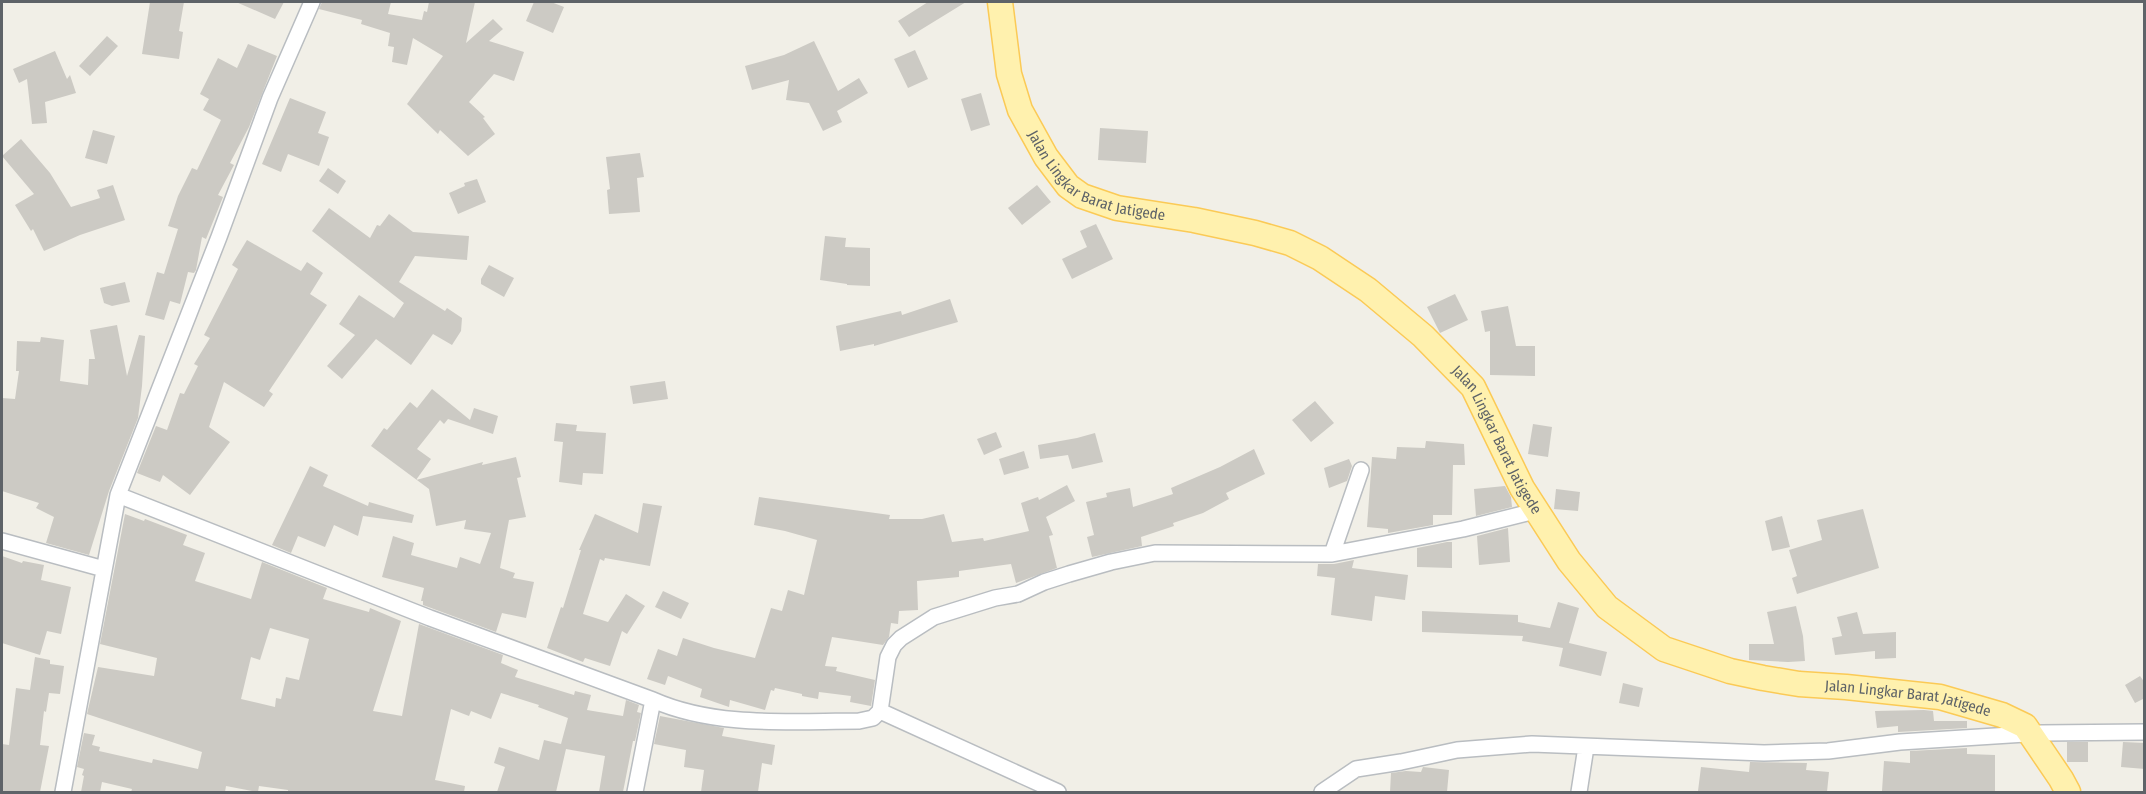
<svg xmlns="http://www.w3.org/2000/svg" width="2146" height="794" font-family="'Fira Sans Condensed',sans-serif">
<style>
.building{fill:#cccac4;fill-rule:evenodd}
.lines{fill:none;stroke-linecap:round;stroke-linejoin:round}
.street-casing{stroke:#b9bdc1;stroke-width:18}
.primary-casing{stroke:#fbca56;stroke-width:27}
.street{stroke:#fff;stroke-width:15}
.primary{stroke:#fff1ae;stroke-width:24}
.labels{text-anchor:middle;stroke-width:5;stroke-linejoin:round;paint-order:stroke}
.street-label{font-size:15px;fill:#5e6368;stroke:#fff}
</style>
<rect width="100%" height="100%" fill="#f1efe7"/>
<path class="building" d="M150,2H184L179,31L183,32L179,59L142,54Z
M236,2H284L275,19Z
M322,2H391L388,14L422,20L424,11L427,12L429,2H475L466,43L493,19L503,29L489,41L524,52L514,81L494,74L469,102L485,117L483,118L495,134L468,156L440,130L438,134L407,104L443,56L413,38L407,65L392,62L394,47L388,46L390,33L361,24L362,20L319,9Z
M534,2H551L564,7L553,33L526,21Z
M928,2H966L909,37L898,21Z
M107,36L118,46L90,76L79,66Z
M814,41L838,91L859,78L868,93L837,111L842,122L823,131L809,103L786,100L789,80L752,90L745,66L784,55Z
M248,44L277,56L249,127L230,163L234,165L218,195L223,197L206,239L202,237L196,270L194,273L188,272L180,304L170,301L164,320L145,315L157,272L164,274L178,229L168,226L178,196L192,168L197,170L221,120L203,110L209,99L200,94L218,58L237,68Z
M915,50L928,79L908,88L894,59Z
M55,51L67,79L70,75L76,93L45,102L47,123L32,124L27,79L19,83L13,69Z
M981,93L990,125L971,131L961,99Z
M290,98L326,112L318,133L329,137L319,166L288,154L281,172L262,164Z
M1100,128L1148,131L1146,163L1098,160Z
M93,130L115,136L107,164L85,158Z
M21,139L50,173L71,207L100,198L97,190L113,185L125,220L80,235L44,251L33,229L31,231L15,205L34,194L2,156Z
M640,153L644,177L637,178L640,212L609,214L607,190L610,189L606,157Z
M328,168L346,181L338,194L319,181Z
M477,179L486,202L458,214L449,193L465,186L464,183Z
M1037,185L1051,202L1022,225L1008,208Z
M329,208L370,238L377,225L380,226L389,214L413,232L469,236L467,260L415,256L399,282L445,311L447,308L462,318L461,331L452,345L433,334L411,365L376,339L342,379L327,366L355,335L339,324L359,295L394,318L404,303L312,231Z
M1096,224L1113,259L1072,279L1062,259L1087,247L1080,231Z
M825,236L846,238L845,247L870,248V286L847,285V284L820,280Z
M247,240L301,271L307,262L323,273L310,294L327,305L269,391L273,394L264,407L224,382L209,427L230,442L190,495L163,475L160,482L137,473L156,426L167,430L180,393L184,394L198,366L194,364L210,338L204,335L238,269L232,265Z
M489,265L514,278L504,297L481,284V279Z
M125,282L130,302L112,306L104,303L100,288Z
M1455,294L1468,320L1440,333L1427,307Z
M950,299L958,322L874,346V344L840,351L836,326L901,311L902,315Z
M1508,306L1516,346H1535V376L1490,375V331L1485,332L1481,311Z
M117,325L127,376L139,335L145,336L142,386L138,418L109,491L89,555L46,543L54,517L36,508L39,503L2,491V398L15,399L19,371H16L17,341L40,342L41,337L64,340L60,381L88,385L89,359H95L90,330Z
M665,381L668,399L633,404L630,386Z
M432,389L470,420L474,408L498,416L493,434L448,419L444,424L440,420L417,449L431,459L416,480L483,462L482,465L516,457L521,477L517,478L526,517L509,520L500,568L515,573L513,578L534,582L526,618L502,613L496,632L423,605V601H421L424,588L382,577L393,536L414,543L411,555L457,568L460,557L480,564L491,533L464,529L466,520L436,526L429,489L371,446L384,428L387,430L410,402L417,408Z
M1315,401L1334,423L1311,442L1292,420Z
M556,423L577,425L576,431L606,433L603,474L583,473L582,485L559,482L563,442L554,441Z
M1533,424L1552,427L1548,457L1528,454Z
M996,432L1002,447L984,455L977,439Z
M1095,433L1103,462L1072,469L1068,455L1040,459L1038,445L1077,438Z
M1426,441L1464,444L1465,465H1453L1452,515H1433V525L1388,533V529L1367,527L1372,457L1396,459L1397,447L1425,448Z
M1254,449L1265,474L1226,493L1229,499L1203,513L1173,523L1174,526L1141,537L1142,546L1092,557L1087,537L1094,535L1086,502L1107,497L1106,493L1130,488L1133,507L1173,494L1171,488L1220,467Z
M1024,451L1029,468L1004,475L999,459Z
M1349,459L1352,466L1347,481L1329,488L1324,468Z
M310,466L328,475L323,486L368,506L369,502L414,515L412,523L363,516L358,536L334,525L325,547L298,536L291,553L272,545Z
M1067,485L1075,501L1046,517L1053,535L1049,536L1057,568L1016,583L1011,564L959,571V577L917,581L918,610L899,611L898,624L891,623L889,637L883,645L832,637L825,666L837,667L836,671L875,680L871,706L850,702L851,696L819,692L818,699L802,696V694L775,688L774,691L771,690L765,710L730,700L729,707L700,697L702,689L668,676L665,685L647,679L658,649L677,656L683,638L714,648L755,658L771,608L782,611L788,590L804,595L817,540L785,531L754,525L759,497L890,515L889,519H922L944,514L952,542L983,538L984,541L1029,531L1021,503L1038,497L1039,500Z
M1505,486L1511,497L1512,507L1476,516L1474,489Z
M1556,489L1580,492L1578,511L1554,509Z
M643,503L662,506L650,566L605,558L604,561L600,559L583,614L608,622L626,594L645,606L627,634L622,631L610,666L585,658L583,662L547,648L561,607L563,608L581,550H579L595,514L638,533Z
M1863,509L1879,568L1797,594L1792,578L1797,576L1789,550L1822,540L1817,520Z
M125,514L144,521L145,519L187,535L183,545L205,553L195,581L251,599L262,562L327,588L323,599L369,612L370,608L401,621L373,711L402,716L419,624L503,655L501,663L518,670L515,677L574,695L575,691L591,695L587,710L623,716L626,700L639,705L637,712L641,713L635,741H633L623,792H599L605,756L566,749L556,792H497L505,767L494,763L499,747L539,760L544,740L561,744L568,718L538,707L539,705L501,693L491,719L471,711L469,716L451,709L435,780L465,786L464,792H288V790L259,786L258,792L226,786L225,792H131L132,789L102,782L100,792H81L84,776L82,775L84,769L77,767L84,733L95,735L92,745L100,747L99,751L152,763L153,759L198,769L202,752L87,714L98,667L154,676L157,658L100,644ZM270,628L309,639L299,680L286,677L281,699L276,698L275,707L241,699L251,657L260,660Z
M1782,516L1790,547L1772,551L1765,521Z
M1508,528L1510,562L1479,565L1477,536Z
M1447,542H1452V568L1417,567V548Z
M2,556L22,563L23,561L44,565L41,580L71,587L61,634L47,631L40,655L2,643Z
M1354,560L1352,568L1408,575L1405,600L1375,596L1372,621L1331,615L1335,578L1317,576L1318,564H1334Z
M663,591L689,603L681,619L655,607Z
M1558,602L1579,608L1569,643L1607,652L1601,676L1559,666L1563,648L1522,641L1523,636L1422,632V611L1518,615V622L1550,628Z
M1796,606L1803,636L1805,661L1788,662L1749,660V644H1774L1767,612Z
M1857,612L1863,634L1896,632V658L1875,659V651L1835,655L1832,638L1842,636L1837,617Z
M35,657L50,660V664L64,666L60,694L49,693L46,712L44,711L40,745L49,746L40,792H2V744L9,745L16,688L30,690Z
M2140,676L2145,683V698L2135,703L2125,685Z
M1623,683L1643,688L1639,707L1619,703Z
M1924,710L1933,711L1934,721H1967V728L1898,732V726L1877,728L1875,711Z
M660,716L724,728L722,736L775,745L772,765L762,763L758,792H701L704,770L684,767L686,750L654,744Z
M2067,742H2088V762H2067Z
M2123,742L2145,743V769L2121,767Z
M1967,748V754L1995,755V792H1903L1882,791L1884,761L1910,763V751Z
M1750,762L1807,763L1806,770L1829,772L1827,792H1716L1698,791L1701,767L1749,772Z
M1423,767L1449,770L1447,792H1390L1391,773L1406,771L1421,772Z"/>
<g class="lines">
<g class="street-casing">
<path id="street" d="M118,495L430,618L653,700
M2,541L104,569
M1332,554L1361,470
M880,711L1058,792
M63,792L118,495L219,237L270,98L312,2
M635,792L653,700C716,728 791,721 859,721L873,718L880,711L888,657L894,645L901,638L934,617L995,598L1018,594L1044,582L1069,574L1111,562L1155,553L1332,554L1463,529L1535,511
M1322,792L1356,769L1401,762L1457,750L1532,744L1764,753L1828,751L1900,742L2042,733L2144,732
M1579,792L1586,747"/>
</g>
<g class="primary-casing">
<g id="primary">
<path id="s1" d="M1000,2L1009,74L1020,110L1046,157L1068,186L1082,196L1117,208L1194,220L1255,233L1290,243L1320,258L1368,290L1423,336L1473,387L1522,488L1569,561L1607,607L1664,649L1730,671L1763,678L1799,684L1846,687L1940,697L2002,715L2025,726L2061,779L2068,792"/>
</g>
</g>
<use href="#street" class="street"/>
<use href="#primary" class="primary"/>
</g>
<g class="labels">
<g class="street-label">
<text dy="5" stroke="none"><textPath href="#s1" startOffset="219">Jalan Lingkar Barat Jatigede</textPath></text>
<text dy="5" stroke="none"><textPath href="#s1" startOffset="723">Jalan Lingkar Barat Jatigede</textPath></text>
<text dy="5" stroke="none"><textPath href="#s1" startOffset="1245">Jalan Lingkar Barat Jatigede</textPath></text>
</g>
</g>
<rect width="2146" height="794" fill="none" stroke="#5e6368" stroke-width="6"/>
</svg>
